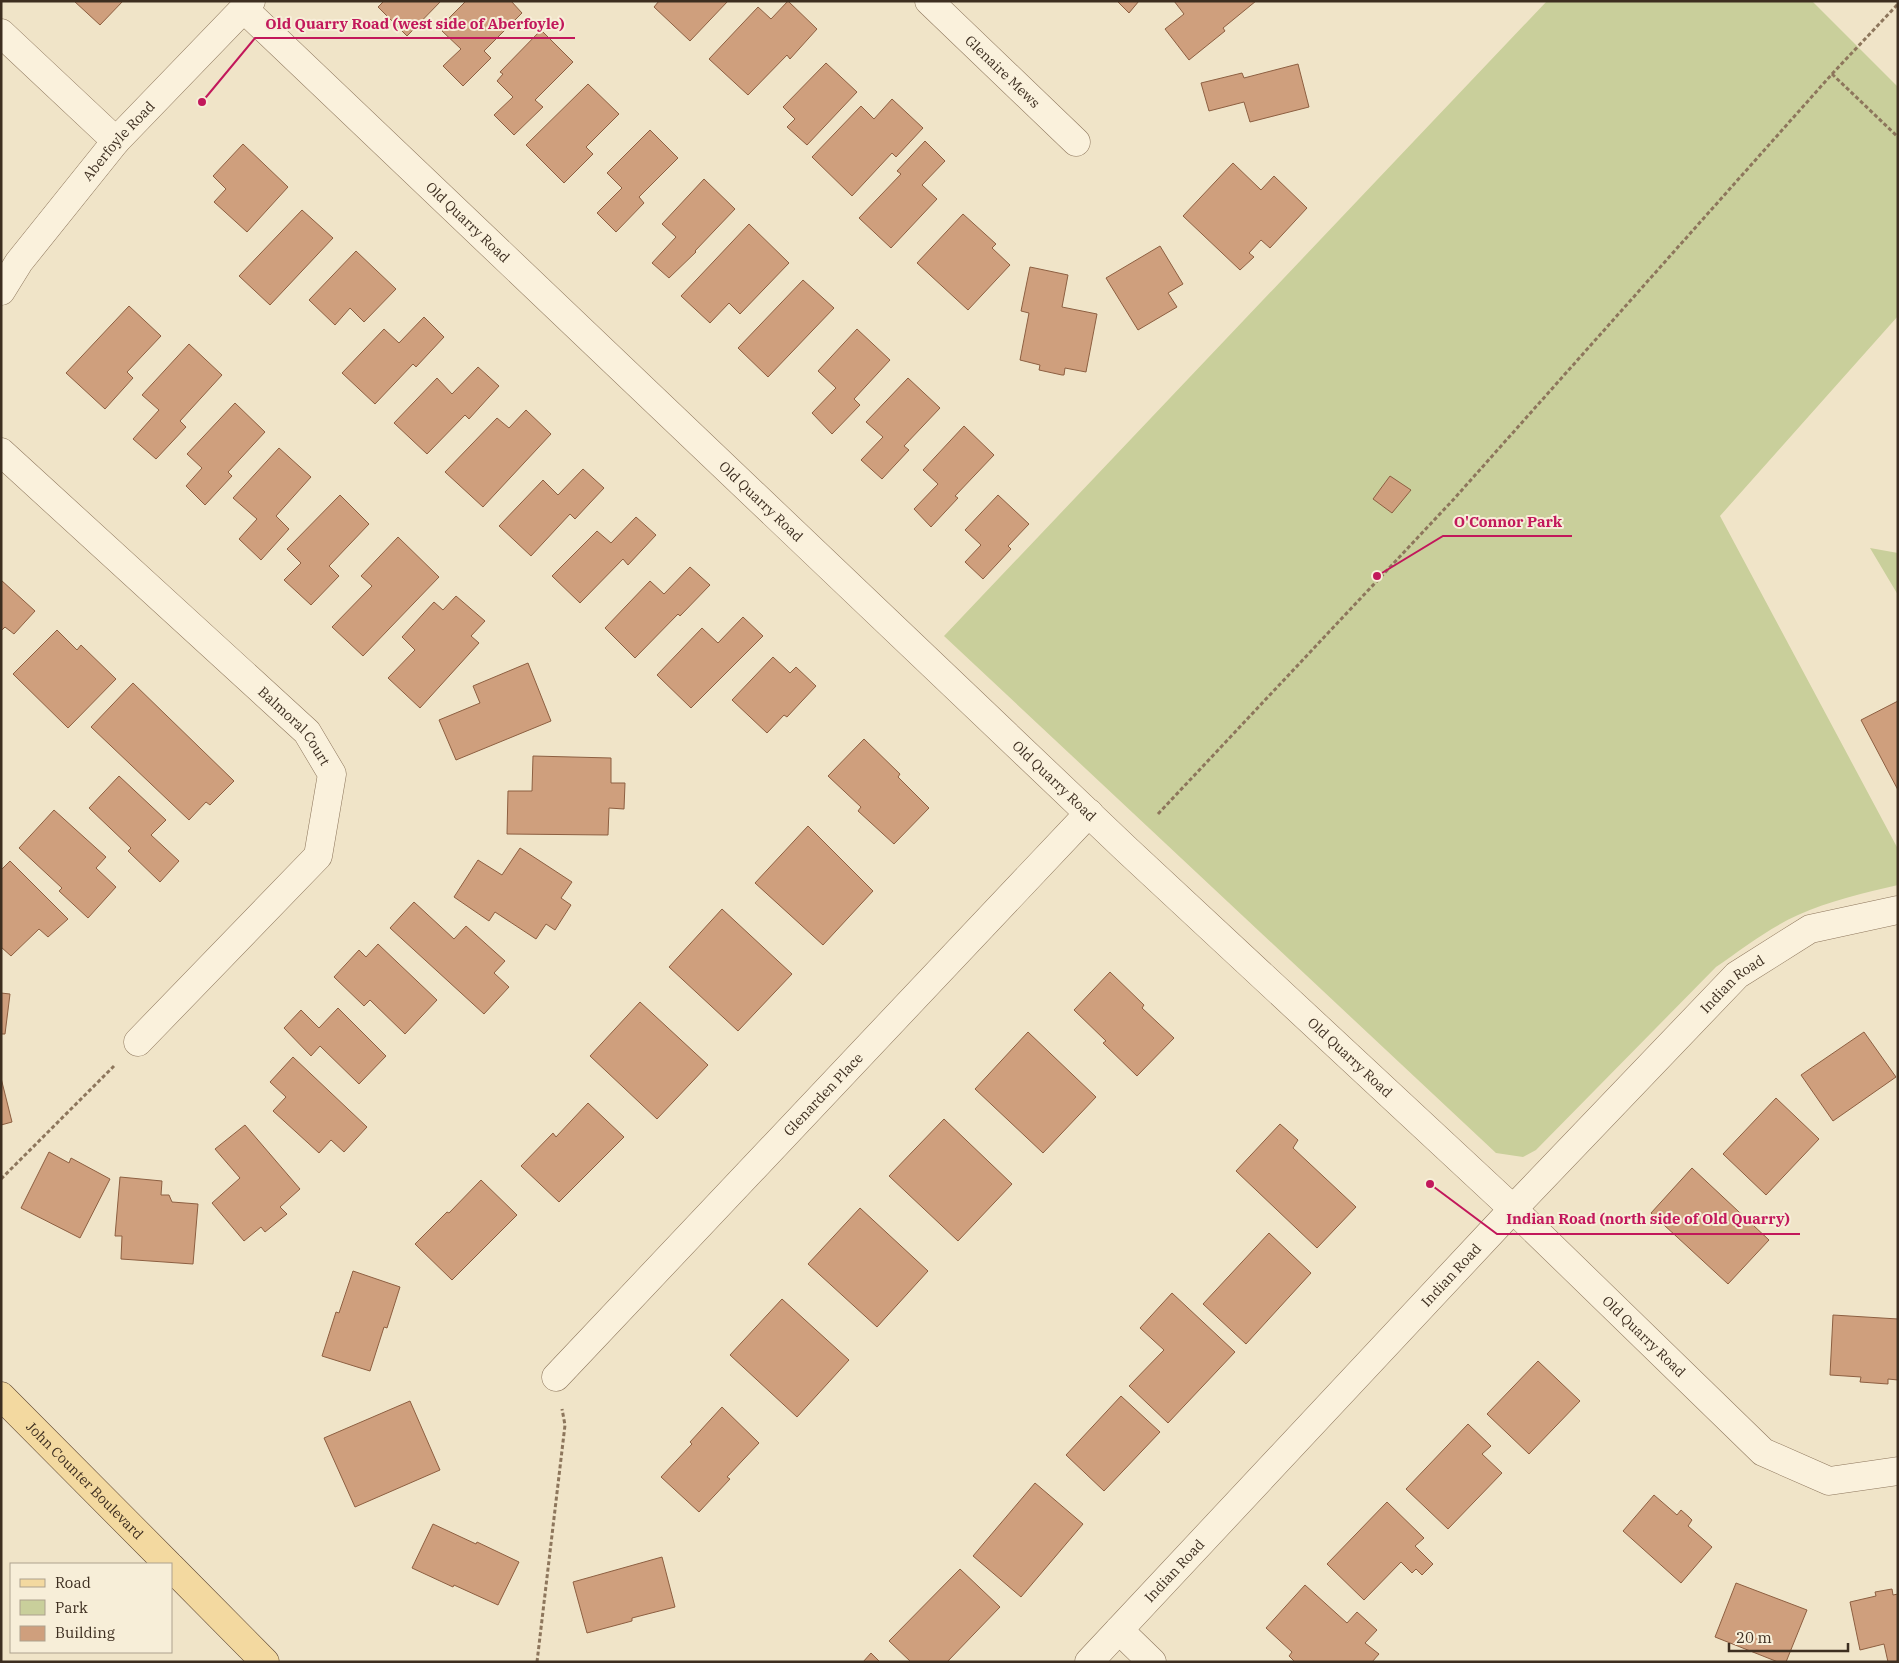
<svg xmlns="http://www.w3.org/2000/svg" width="1899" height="1663" font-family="'IBM Plex Serif',serif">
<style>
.green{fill:#c9cf9b}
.building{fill:#cf9f7d;stroke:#8d5f41}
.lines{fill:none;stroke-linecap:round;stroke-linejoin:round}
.street-casing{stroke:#8d765c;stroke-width:29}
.primary-casing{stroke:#5b4430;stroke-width:29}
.path{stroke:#8d765c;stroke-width:3;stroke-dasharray:4 2.5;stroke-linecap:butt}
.street{stroke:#faf1dc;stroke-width:28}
.primary{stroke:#f3d9a0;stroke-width:28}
.labels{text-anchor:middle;stroke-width:4;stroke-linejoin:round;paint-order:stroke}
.street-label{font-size:14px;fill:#3d2e20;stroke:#f7eed8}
.leader{fill:none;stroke:#c2185b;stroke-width:2}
.callout-dot{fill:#c2185b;stroke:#f7eed8;stroke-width:2}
.callout-label{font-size:15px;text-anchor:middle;font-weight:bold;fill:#c2185b;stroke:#f7eed8;stroke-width:4;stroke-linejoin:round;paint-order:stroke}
</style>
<rect width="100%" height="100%" fill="#f0e4c8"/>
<path class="green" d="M1547,1H1812L1898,87V316L1720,516L1898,849V885C1864,893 1829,901 1798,915C1769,928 1742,949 1716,967L1536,1150L1523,1157L1496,1153L944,636Z
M1870,548L1898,553V595Z"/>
<path class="building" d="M74,1H123L100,25Z
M384,1H441L407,36L378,7Z
M466,1H511L522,13L484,51L491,58L463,86L443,66L461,49L442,31L448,25L445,22Z
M659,1H728L690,41L654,7Z
M788,1L817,29L790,59L787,55L748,95L709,59L758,7L771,19Z
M1117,1H1139L1129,13Z
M1174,1H1256L1223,28L1225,31L1189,60L1165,29L1184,14Z
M541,30L573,62L535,100L543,107L514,135L494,115L513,97L497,81L503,74L500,72Z
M826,63L857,92L807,145L787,127L795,119L783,107Z
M1298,64L1309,107L1250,122L1244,102L1209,111L1201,83L1242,73L1244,78Z
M588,84L619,114L586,147L593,154L564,183L526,145Z
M892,99L923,128L896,157L892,153L852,196L812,157L861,106L874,119Z
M650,130L678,158L639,197L644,203L616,232L597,213L622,188L607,173Z
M925,141L945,161L922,185L937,199L891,248L859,218L901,174L897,171Z
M243,144L288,187L247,232L214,202L226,189L213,176Z
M1233,163L1261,190L1274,176L1307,208L1270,248L1261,240L1249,253L1254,257L1240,270L1183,216Z
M704,179L735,209L695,251L696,252L669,278L652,263L676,237L662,224Z
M302,210L333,238L270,305L239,276Z
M963,214L996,244L992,248L1010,265L968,310L917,263Z
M749,224L789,263L740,314L729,303L710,323L681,296Z
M1160,246L1183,284L1168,293L1177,307L1138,330L1106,278Z
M356,251L396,289L364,322L350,308L335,325L309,300Z
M1030,267L1068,275L1062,307L1097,314L1086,372L1065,368L1064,375H1062L1039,370L1040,365L1020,360L1029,313L1021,311Z
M803,280L834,308L768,377L738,348Z
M129,306L161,336L127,372L133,378L105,409L66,373Z
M424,317L444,337L416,367L413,364L375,404L342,373L384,329L399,343Z
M857,329L890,360L854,399L860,405L832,434L812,413L836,388L818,371Z
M189,344L222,375L180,421L186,427L156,459L133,439L159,410L142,395Z
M478,367L499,386L469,419L465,415L427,454L394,423L437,378L452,394Z
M908,378L940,408L904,446L909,450L882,479L861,460L883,437L866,422Z
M235,403L265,432L228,472L232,476L205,505L186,486L202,468L187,454Z
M526,410L551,434L483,507L445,472L497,418L509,428Z
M964,426L994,455L955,496L958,498L931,527L914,509L938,484L923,470Z
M279,448L311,477L276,516L289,529L261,560L239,539L257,519L233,498Z
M583,469L604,488L575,519L570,514L531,556L499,526L543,480L558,495Z
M1390,476L1411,490L1392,513L1373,499Z
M340,495L369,524L329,566L339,576L311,605L284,580L301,563L287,549Z
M998,495L1029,524L1008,546L1011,549L983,579L965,562L981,545L965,530Z
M636,517L656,535L628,565L623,559L580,603L552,576L597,531L611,543Z
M398,537L439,577L363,656L332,627L372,586L361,576Z
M690,567L710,585L680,616L678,614L635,658L605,628L650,581L664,594Z
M1,580L35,611L14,634L5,627L1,631Z
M456,596L485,621L471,636L479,643L420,708L388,678L415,650L402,637L434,602L443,610Z
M743,617L763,636L691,708L657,675L702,628L718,643Z
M57,630L77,650L81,645L116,679L68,728L13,674Z
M773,657L790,673L796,667L816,686L787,717L784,715L767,733L732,700Z
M528,663L551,721L456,760L439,720L480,703L473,686Z
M133,683L234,781L210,805L206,802L189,820L91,727Z
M1898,701V790L1861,720Z
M864,739L900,774L898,777L929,808L894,844L858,811L861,807L828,776Z
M533,756L611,758V783H625L624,809L609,808L608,835L507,834L508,791H532Z
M119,776L166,820L151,835L179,861L160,882L128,851L131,848L89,808Z
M54,810L106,857L96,868L116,887L88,918L59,891L62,888L19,848Z
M808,826L873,891L823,945L755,883Z
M520,848L572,882L561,898L571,905L555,930L546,924L536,939L495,912L489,921L454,897L478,860L502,875Z
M10,861L68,919L48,937L39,929L11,956L1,947V870Z
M414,902L454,939L466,926L505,961L494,973L509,987L484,1014L390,928Z
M722,909L792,974L738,1031L669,967Z
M378,944L437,1000L405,1034L370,1000L364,1006L334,977L359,950L366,957Z
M1110,972L1144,1005L1142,1008L1174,1038L1137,1076L1103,1043L1106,1041L1074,1010Z
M1,993L10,994L5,1034H1Z
M640,1002L708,1065L657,1119L590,1056Z
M338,1008L386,1056L359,1084L320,1046L311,1056L284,1028L301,1010L319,1028Z
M1028,1032L1096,1097L1043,1153L975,1089Z
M1864,1032L1896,1077L1833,1121L1801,1075Z
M293,1057L367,1127L344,1152L331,1140L319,1153L273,1111L286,1097L270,1082Z
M1,1078L12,1122L1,1125Z
M1776,1098L1819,1139L1766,1195L1723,1154Z
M588,1103L624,1137L559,1202L521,1166L553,1133L556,1137Z
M944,1119L1012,1184L958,1241L889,1176Z
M1280,1124L1298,1140L1293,1148L1356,1207L1317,1248L1236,1171Z
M245,1125L300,1189L280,1207L287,1214L265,1232L261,1227L244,1241L212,1203L240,1178L215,1149Z
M49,1152L69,1163L71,1158L110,1179L80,1238L21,1208Z
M1692,1168L1769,1240L1728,1284L1651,1213Z
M120,1177L162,1181L161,1195H169L172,1202L198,1204L193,1264L121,1259L122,1236H115Z
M481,1180L517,1215L452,1280L415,1244L447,1212L449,1213Z
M860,1208L928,1271L877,1327L808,1264Z
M1269,1233L1311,1273L1246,1344L1203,1304Z
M353,1271L400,1287L387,1328L384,1327L370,1371L322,1356L336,1312L339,1313Z
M1172,1293L1235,1352L1168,1423L1129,1386L1164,1350L1140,1328Z
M782,1299L849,1360L797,1417L730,1355Z
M1833,1315L1898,1319V1380L1888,1379V1384L1860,1382L1861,1377L1830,1375Z
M1538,1361L1580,1401L1529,1454L1487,1414Z
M1121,1396L1160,1432L1104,1491L1066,1455Z
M410,1401L440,1470L355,1507L324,1438Z
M722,1407L759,1443L727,1477L730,1479L699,1512L661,1477L692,1444L690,1442Z
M1468,1424L1491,1446L1482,1454L1502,1473L1448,1529L1406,1489Z
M1035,1483L1083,1524L1021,1597L973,1556Z
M1654,1495L1677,1515L1681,1510L1689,1517L1692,1520L1688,1526L1712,1547L1681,1583L1623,1531Z
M1387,1502L1424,1538L1415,1546L1433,1564L1422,1575L1416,1569L1412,1573L1401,1562L1364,1600L1327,1564Z
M433,1524L476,1544L477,1542L519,1562L498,1605L454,1585L453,1587L412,1568Z
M662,1557L675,1607L632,1618V1621L587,1633L573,1582Z
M960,1569L1000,1607L947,1662H911L889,1641Z
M1736,1583L1807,1610L1786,1662H1778L1715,1637Z
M1305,1585L1347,1623L1357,1612L1377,1630L1365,1643L1379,1654L1372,1662H1295L1289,1656L1292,1652L1266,1628Z
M1892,1589L1893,1595L1898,1594V1662H1888L1884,1644L1860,1650L1850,1602L1876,1596L1875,1592Z
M871,1653L880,1662H863Z"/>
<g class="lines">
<g class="street-casing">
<g id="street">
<path id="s1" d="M929,1L1076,142"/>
<path id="s2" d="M244,9L1126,849L1513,1209L1763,1452L1829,1481L1898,1471"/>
<path d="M1,33L116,141"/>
<path id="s3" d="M1,291L19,262L116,141L251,1"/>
<path id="s4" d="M1,452L307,732L332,774L318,856L138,1042"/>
<path id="s5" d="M556,1377L1089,813"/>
<path d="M1119,1630L1152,1662"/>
<path id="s6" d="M1089,1662L1513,1209L1737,975L1810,929L1898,910"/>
</g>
</g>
<g class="primary-casing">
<g id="primary">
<path id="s7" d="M1,1396L168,1564"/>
<path d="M171,1567L265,1662"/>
</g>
</g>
<path class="path" d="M1832,74L1898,4
M1158,814L1453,500L1832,74L1898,137
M1,1179L114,1066
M537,1662L565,1425L562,1409"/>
<use href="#street" class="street"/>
<use href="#primary" class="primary"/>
</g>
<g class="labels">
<g class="street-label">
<text dy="5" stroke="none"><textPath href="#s1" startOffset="102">Glenaire Mews</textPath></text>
<text dy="5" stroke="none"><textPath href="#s3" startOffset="191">Aberfoyle Road</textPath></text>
<text dy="5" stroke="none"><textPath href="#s2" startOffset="309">Old Quarry Road</textPath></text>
<text dy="5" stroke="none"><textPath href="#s2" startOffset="714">Old Quarry Road</textPath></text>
<text dy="5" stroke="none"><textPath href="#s4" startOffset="402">Balmoral Court</textPath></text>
<text dy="5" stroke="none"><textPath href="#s2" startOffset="1119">Old Quarry Road</textPath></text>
<text dy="5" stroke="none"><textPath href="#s6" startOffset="935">Indian Road</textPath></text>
<text dy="5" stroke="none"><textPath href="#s2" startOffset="1524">Old Quarry Road</textPath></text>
<text dy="5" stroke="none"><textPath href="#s5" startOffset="389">Glenarden Place</textPath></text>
<text dy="5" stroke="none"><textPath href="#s6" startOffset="530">Indian Road</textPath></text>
<text dy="5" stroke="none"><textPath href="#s2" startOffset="1929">Old Quarry Road</textPath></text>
<text dy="5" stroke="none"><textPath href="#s7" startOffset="119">John Counter Boulevard</textPath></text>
<text dy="5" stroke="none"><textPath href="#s6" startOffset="125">Indian Road</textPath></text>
</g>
</g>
<path class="leader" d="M202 102L255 38H575M1377 576L1443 536H1572M1430 1184L1497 1234H1800"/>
<g class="callout-dot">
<circle cx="202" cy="102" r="5"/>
<circle cx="1377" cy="576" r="5"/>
<circle cx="1430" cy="1184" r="5"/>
</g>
<g class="callout-label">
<text x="415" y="29">Old Quarry Road (west side of Aberfoyle)</text>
<text x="1508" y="527">O'Connor Park</text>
<text x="1648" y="1224">Indian Road (north side of Old Quarry)</text>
</g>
<rect width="1899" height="1663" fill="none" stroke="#3d2e20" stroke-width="5"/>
<rect x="10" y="1563" width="162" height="90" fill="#f7eed8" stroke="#ada18e"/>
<rect x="20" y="1579" width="25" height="8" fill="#f3d9a0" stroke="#ada18e"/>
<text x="55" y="1588" font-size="15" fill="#3d2e20">Road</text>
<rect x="20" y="1600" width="25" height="15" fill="#c9cf9b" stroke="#ada18e"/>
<text x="55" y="1613" font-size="15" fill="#3d2e20">Park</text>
<rect x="20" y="1626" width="25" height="15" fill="#cf9f7d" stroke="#ada18e"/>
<text x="55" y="1638" font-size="15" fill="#3d2e20">Building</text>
<path d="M1729 1643v8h119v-8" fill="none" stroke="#3d2e20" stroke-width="2.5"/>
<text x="1736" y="1643" font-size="15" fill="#3d2e20" stroke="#f7eed8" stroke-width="4" paint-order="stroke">20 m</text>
</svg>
